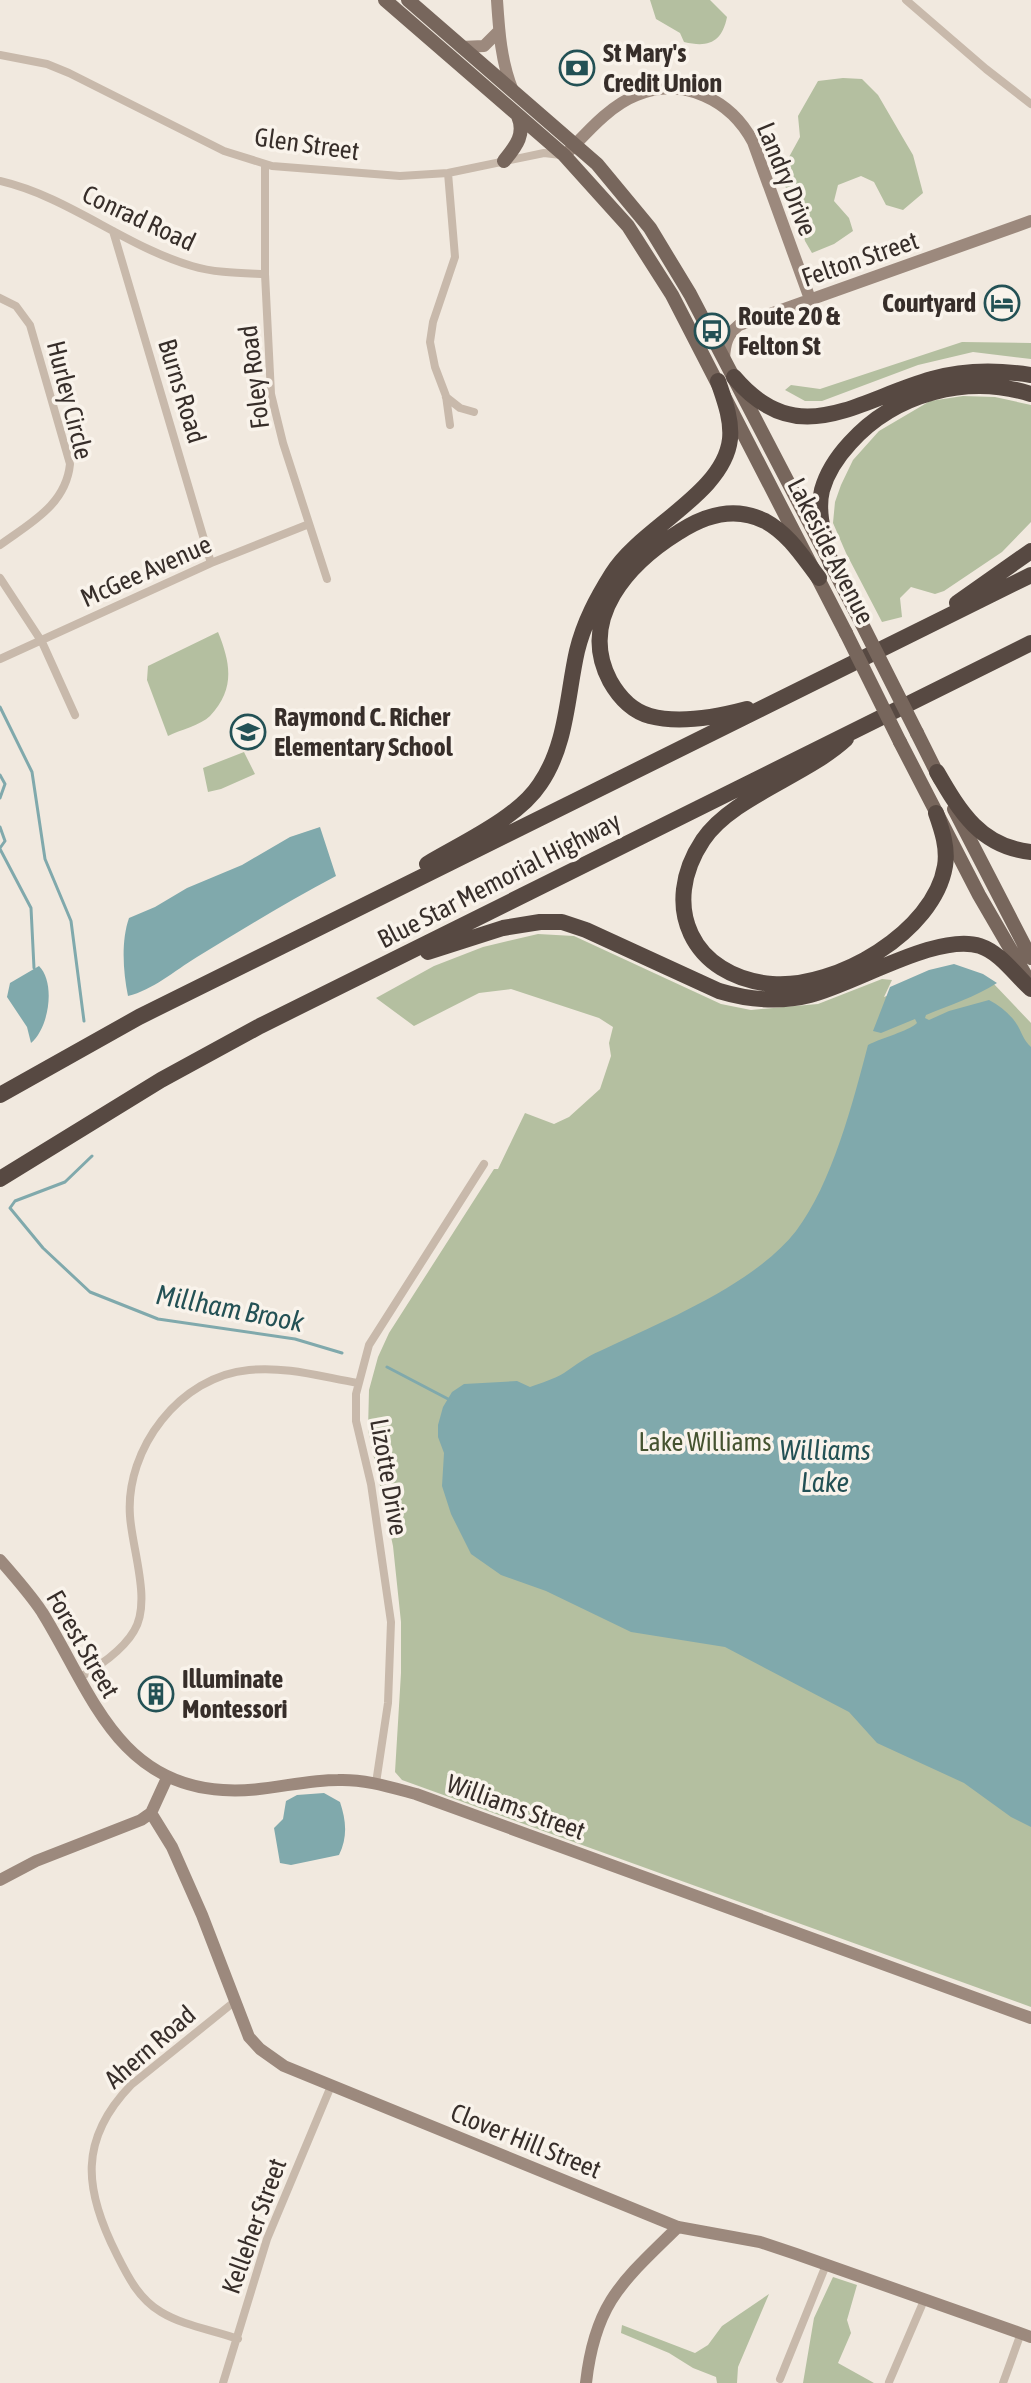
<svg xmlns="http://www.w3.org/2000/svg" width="1031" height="2383" font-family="'Asap Condensed',sans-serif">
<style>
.green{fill:#b4bfa0}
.water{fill:#80a9ac}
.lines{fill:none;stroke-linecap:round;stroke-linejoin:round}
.stream{stroke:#80a9ac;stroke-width:3}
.street{stroke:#c8b9ab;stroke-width:8}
.secondary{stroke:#9c897d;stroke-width:12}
.primary{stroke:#77665c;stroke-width:14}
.highway{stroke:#574942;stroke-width:16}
.primary-bridge{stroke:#77665c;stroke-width:14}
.labels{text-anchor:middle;stroke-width:7;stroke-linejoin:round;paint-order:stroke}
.poi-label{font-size:26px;font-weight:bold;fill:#372e2a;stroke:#f9f3eb;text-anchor:start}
.street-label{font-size:26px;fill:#372e2a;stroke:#f9f3eb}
.park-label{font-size:26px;fill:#455330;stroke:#f9f3eb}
.water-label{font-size:28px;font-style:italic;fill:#235155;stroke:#f9f3eb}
</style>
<rect width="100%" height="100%" fill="#f1e9df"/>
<path class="green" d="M650,0H710L727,17C722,42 709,48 684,42L680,33L656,19Z
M843,78L862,79L878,95L903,138L913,155L923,193L903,210L886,205L874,182L861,176L838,185L834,201L849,218L853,231L834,244L812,253L805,241L799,214L785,186L789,157L800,137L798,116L818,81Z
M962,342L1031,343V359L973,352L918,365L822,401H805L785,390L791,385L820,389Z
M963,396L995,397L1031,405V522L1002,552L944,591L935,594L911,587L900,598L902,617L882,622L846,553L833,523L835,502L841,485L853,460L879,431L930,401Z
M218,632C231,664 235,689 210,716C201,725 180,730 168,736L147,680L148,666Z
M244,752L255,774L221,789L208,792L203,768Z
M538,934L574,936L721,1004L751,1010L818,1004L882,979L892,980L884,997L947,972L992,982L1031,1023V2007L402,1780L395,1772L401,1673V1622L393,1546L368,1430L369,1390L378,1357L389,1333L494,1169H498L525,1113L554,1124L569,1117L600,1089L611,1056L609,1043L613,1027L599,1018L511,989L479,993L414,1026L376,998L434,966L483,947Z
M833,2277L857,2285L847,2320L851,2333L838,2363L874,2383H803L814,2318Z
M769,2294L738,2367L737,2383H717L716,2377L693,2368L669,2353L621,2333L622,2325L695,2353L708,2345L722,2326Z"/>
<path class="water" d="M320,827L336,876C288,901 243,929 197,957C174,971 153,990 128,996C123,972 121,941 129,918L155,907L187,888L242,865L290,837Z
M954,964L983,974L997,983C975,997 950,1005 926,1015L925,1018L929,1020L949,1011L989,1000C1000,1006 1009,1013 1016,1023C1022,1032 1023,1040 1031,1047V1827L1011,1817L964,1783L877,1743L849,1712L725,1647L631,1632L546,1591L501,1575L471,1554L451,1514L442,1486L444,1453L438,1437V1425L443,1407L452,1392L464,1384L517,1381L530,1387C541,1383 554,1379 564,1373C576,1365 586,1357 600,1351C661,1322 754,1285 796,1231C832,1184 853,1102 868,1045C883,1037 907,1032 917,1023L915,1019L881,1033L873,1031L890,987L929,970Z
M39,966C56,983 49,1028 31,1043L27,1027L7,997L10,983Z
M324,1793L340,1802C346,1820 348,1837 339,1855L291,1865L280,1863L274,1828L283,1819L286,1801L297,1795Z"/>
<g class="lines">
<path class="stream" d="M0,707L32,772L45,859L71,921L84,1021
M0,775L5,784L0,798
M0,827L5,841L0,848
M0,849L31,908L34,968
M92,1156L65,1182L15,1201L10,1208L43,1248L90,1292L158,1319L295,1339L342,1353
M387,1367L450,1400"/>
<path class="street" d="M906,0L986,69L1031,104
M0,55L47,64L69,73L224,151L272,166L400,176L448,173L544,153L561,155
M265,164V274L271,394L283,443L327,579
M448,173L455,257L433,322L430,342L435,367L446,396L450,425
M0,181C69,197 124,246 192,266C215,273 241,273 265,274
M113,231L211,563
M0,298L16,306L30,325L70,464C66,505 30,523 0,545
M446,397L460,408L474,412
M0,578L42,642L75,715
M0,659L211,563L309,524
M79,1678C97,1668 123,1650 134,1631C152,1602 132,1549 130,1516C125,1449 180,1376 249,1370C286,1366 322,1377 358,1383
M376,1783L388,1703L391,1622L371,1484L356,1421V1394L369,1345L484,1164
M234,2002L131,2085C78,2140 84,2190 117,2255C128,2277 139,2299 161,2312C184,2326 213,2330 238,2339
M780,2379L826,2265
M889,2382L925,2298
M223,2383L267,2239L331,2086
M1003,2383L1021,2333"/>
<path class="secondary" d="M497,0C499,31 501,62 513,91
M461,47L484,46L499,31
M570,150C589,130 611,105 637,95C683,76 731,100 753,142L810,299
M724,358C725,343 727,335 739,325L1031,221
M0,1560C15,1577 30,1594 42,1612C90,1689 116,1784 223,1790C262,1793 300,1780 338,1780C365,1779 390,1787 416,1794L1031,2018
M151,1813L172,1847L202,1915L249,2037L260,2049L284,2066L678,2227L760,2242L796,2254L1031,2337
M0,1880L36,1861L141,1820L151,1813L167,1778
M586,2383C595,2302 623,2281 678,2227"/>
<path class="primary" d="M385,0L564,155L628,226L672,295L846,633
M408,0L597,164L650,228L690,294L862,624
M504,161C515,147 526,135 518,116
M917,733L940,779
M900,742L979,895L1029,981
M954,809L1031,958"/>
<path class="highway" d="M734,377C798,453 857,400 932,379C963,370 999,370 1031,375
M831,564C826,541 816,514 822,490C827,472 838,456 850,443C895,393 967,374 1031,394
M957,603L1031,551
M747,709C717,717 680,724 650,716C632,711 619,697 610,681C577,618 629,563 679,532C705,515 735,506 765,521C789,534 803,557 819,578
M846,739C806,776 732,797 703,840C659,906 692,977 772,984C836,989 934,932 945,866C948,848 942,830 936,813
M937,772C960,812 981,847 1031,852
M427,864C462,843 518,818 540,784C567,745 567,695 577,651C584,622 597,598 612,574C640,528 724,494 730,439C732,419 724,399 718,381
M428,952L503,928L540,922H562L586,930L719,991C749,1000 779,1003 810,995C855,984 938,932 980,946C1001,953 1015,975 1031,989
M0,1095L139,1017L1031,575
M0,1179L161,1080L260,1026L1031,643"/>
<path class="primary-bridge" d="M862,624L917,733
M846,633L900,742"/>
</g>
<defs>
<g id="bank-ring" transform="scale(1.8)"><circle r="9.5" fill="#f9f3eb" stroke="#235155" stroke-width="1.5"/><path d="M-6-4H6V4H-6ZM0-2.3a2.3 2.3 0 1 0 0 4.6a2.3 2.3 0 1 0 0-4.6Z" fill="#235155"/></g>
<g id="hotel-ring" transform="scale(1.8)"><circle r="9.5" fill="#f9f3eb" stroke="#235155" stroke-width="1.5"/><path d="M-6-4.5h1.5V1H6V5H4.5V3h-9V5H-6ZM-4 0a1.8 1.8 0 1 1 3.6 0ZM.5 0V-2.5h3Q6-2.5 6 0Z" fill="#235155"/></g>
<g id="bus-ring" transform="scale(1.8)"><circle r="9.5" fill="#f9f3eb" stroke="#235155" stroke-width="1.5"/><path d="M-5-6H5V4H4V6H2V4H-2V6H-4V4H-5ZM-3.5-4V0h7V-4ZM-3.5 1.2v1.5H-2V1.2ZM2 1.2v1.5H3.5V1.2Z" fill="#235155"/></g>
<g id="school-ring" transform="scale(1.8)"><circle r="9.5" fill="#f9f3eb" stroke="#235155" stroke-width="1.5"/><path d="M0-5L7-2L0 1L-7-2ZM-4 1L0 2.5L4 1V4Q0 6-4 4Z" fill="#235155"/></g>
<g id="building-ring" transform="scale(1.8)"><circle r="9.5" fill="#f9f3eb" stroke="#235155" stroke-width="1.5"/><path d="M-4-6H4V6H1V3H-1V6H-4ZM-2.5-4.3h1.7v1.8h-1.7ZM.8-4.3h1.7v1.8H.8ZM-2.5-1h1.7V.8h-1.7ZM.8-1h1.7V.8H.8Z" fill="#235155"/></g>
</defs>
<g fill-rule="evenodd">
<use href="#bank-ring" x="577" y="68"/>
<use href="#hotel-ring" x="1002" y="303"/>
<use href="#bus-ring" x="712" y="331"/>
<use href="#school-ring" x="248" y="732"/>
<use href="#building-ring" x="156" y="1694"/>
</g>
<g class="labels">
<g class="poi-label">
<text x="603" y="62">St Mary's<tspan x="603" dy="30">Credit Union</tspan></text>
<text x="976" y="312" text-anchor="end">Courtyard</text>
<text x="738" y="325">Route 20 &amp;<tspan x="738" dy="30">Felton St</tspan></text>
<text x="274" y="726">Raymond C. Richer<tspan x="274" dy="30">Elementary School</tspan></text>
<text x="182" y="1688">Illuminate<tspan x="182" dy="30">Montessori</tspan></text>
</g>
<g class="street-label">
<text transform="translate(307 144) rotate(8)" y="9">Glen Street</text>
<text transform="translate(787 179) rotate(68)" y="9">Landry Drive</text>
<text transform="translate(139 218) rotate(25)" y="9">Conrad Road</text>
<text transform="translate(860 259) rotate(-19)" y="9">Felton Street</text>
<text transform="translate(254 377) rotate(-97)" y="9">Foley Road</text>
<text transform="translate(182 391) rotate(73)" y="9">Burns Road</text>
<text transform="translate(70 400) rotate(76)" y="9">Hurley Circle</text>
<text transform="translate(831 551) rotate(63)" y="9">Lakeside Avenue</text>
<text transform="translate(146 571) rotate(-24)" y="9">McGee Avenue</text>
<text transform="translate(499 880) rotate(-27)" y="9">Blue Star Memorial Highway</text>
<text transform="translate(389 1477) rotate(80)" y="9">Lizotte Drive</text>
<text transform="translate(83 1644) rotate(60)" y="9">Forest Street</text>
<text transform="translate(516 1807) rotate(20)" y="9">Williams Street</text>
<text transform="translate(150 2047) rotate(-41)" y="9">Ahern Road</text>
<text transform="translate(526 2141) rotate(22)" y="9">Clover Hill Street</text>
<text transform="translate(254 2226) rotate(-70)" y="9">Kelleher Street</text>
</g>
<g class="park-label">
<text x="705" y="1451">Lake Williams</text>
</g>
<g class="water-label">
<text transform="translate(230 1308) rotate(11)" y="10">Millham Brook</text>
<text x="825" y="1460">Williams<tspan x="825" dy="32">Lake</tspan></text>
</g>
</g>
</svg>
